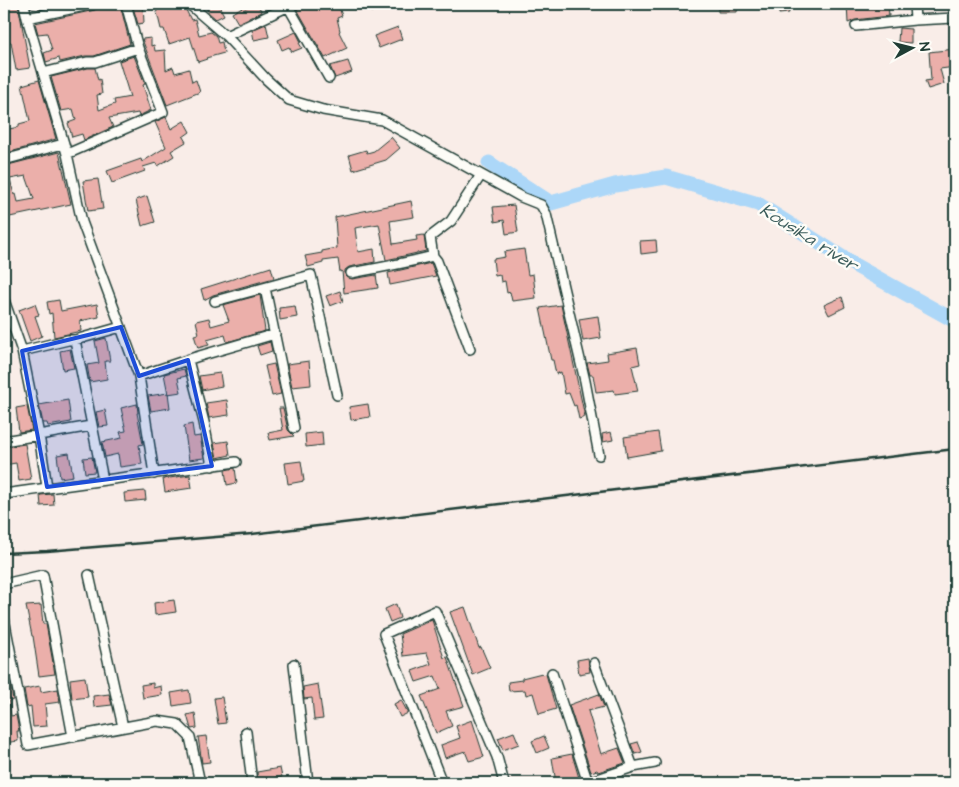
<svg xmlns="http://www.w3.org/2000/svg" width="959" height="787" font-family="'Architects Daughter',sans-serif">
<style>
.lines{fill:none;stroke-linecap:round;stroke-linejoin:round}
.river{stroke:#acd7f8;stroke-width:15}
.building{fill:#ebafaa;stroke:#1f3d34;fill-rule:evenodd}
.minor-casing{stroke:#1f3d34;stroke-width:12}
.minor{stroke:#fdfcf7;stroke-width:9}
.rail{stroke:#1f3d34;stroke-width:2.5}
.marked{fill:#1d4ed8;fill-opacity:0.2;stroke:#1d4ed8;stroke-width:4;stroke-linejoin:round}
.labels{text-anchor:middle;stroke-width:5;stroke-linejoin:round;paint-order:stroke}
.water-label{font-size:18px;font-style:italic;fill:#3b5c5b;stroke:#fdfcf7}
</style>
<rect width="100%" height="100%" fill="#f9ede8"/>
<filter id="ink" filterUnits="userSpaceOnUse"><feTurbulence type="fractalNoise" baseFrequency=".02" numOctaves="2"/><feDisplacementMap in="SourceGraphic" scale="10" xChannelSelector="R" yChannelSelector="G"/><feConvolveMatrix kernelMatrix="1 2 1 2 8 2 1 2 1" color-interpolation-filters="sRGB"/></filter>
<g filter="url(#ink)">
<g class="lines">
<path class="river" d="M489,163L551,203L615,185L666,177L758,204L856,266L955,321"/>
</g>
<path class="building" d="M4,4H18L30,68L16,70L11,42H9L4,23Z
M30,4H65L39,9L38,4L39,6L31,8Z
M116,4H120L130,44L94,56H85L60,62L59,58L46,62L44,53L52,50L47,33L38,34L35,23L95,10L99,7Z
M132,4H143L144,23L138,24Z
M155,4H183L191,20L195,19L199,35L211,32L216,36L218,43L222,42L224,53L206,58L207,59L198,62L190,37L169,44L164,29H161Z
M204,4H218L224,15L216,19L209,13Z
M253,4H257L262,12L238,23L232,13L244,6L245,8Z
M299,4H338L342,16L337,18L340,31L339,32L347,48L325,58L297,9Z
M368,4H389L371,12Z
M718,4H738L737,12H718Z
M767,4H788L789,13L779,14V9L768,10Z
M847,4H888L889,16L855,20L848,23Z
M266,24L269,37L254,40L252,30Z
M398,27L402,39L379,48L374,36Z
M899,28L911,29V43L898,42Z
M296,32L301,42L299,43L302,48L292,52L289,47L282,50L278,40Z
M151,38V46L154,45L155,51L165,50L166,70L173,67L175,73L189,69L192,82L196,80L200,92L167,105L142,39Z
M955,49V67L940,69L944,84L928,89L925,81L931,80L929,52Z
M134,56L145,84L143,85L151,110L139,116L138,113L109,118L113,127L84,140L82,134L72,137L68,123L76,120L73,109L61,111L51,77L88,68H95L98,80L100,79L102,94L97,95L99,110L115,104L114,100L130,97L119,61Z
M348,61L352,72L335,78L330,66Z
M39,80L56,139L7,153L6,147L4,148V132L9,130V129L19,127V124L30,121L22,85Z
M166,117L171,129L184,121L190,132L183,137L186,142L171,151L174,156L158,166L156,163L143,167L145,171L112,183L107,171L141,159L142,162L166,147L155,122Z
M391,137L400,148L386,160L353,170L349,155L366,150L367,153L374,151Z
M59,152L71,204L5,218L4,212V166ZM26,176L34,199L18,202L16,194L14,195L10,179Z
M98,179L103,209L88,211L83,181Z
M147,196L155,222L142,226L136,200Z
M411,201L414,217L390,221L393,244L417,240L416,236L424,235L426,251L386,260L379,224L355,228L358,252L374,249L375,262L349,267L345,270V275L347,277L352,279L376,275L378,288L344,293L342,271L340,272L338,259L323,261V263L308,267L305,256L322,253V251L337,248L335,217Z
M514,205L518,232L506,234L504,220L495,222L493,207Z
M656,240L657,252L641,254L640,241Z
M524,249L528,275L533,274L536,298L512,301L510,292L507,293L505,281L501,282L500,275L495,276L493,259L505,257L504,252Z
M431,263L436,276L390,285L388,273Z
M271,267L274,278L213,295L204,300L201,289Z
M340,291L343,301L330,306L326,296Z
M260,295L265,331L227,342L225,335L207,340L209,345L198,348L194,335L199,334L196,321L209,318L211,326L229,321L223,305Z
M842,297L845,307L829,315L824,305Z
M59,300L61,311L97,304L99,317L80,321L81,331L54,337L52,313L49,314L47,302Z
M35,304L39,315L35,316L42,336L30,341L19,310Z
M561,305L585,417L579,419L576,405L574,406L569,393L565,394L561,372L556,374L553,360H551L540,308Z
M295,306L297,317L280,320L279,308Z
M598,316L601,338L583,341L579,319Z
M106,338L110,361H105L107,379L90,382L87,365L99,363L95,341Z
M270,342L272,351L260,355L257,346Z
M637,348L640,364L632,366L638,391L615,394L614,390L596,392L593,375H590L587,363L608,360L607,353Z
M70,349L74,368L63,370L60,351Z
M309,361L311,385L292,387L287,364Z
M274,364L281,394L272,396L265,366Z
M184,369L186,376L178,378L181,392L168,394L164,374Z
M220,373L222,386L202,390L199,376Z
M168,393L170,408L151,411L148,396Z
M68,400L71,422L48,426L47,423H43L39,405Z
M227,400L229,415L209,418L206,403Z
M137,404L138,413H137L143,444L139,445L142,464L120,467L118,454L105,457L102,442L122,438L120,432L126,431L121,408Z
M368,404L370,417L351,420L349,407Z
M27,406L32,430L19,432L16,408Z
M279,408H283L288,430L294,436L270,440L268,433L283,430Z
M105,410L108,426L99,427L96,412Z
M192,424L194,437L200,436L204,458L189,460L184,426Z
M322,432L323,445L306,447L305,434Z
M611,432L613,440L603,442L602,434Z
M658,432L661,451L627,457L624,437Z
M228,441L230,455L217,458L214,443Z
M25,444L31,479L19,481L16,463L4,465V447Z
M69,453L73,476L60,478L57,455Z
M92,457L95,472L85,473L83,458Z
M301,461L304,481L288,484L285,463Z
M235,468L237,483L227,485L225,470Z
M190,475L192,488L165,492L163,479Z
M145,491L146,500L125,502L124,493Z
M53,494L54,505L41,506L40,495Z
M174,600L176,612L155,615L154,603Z
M396,604L400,618L390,622L385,609Z
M41,605L43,624H46L55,674L39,676L33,636H32L26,606Z
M465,607L479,648L481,647L490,668L473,675L450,612Z
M432,620L444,658L447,657L464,706L446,711L452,726L436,733L421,696L440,689L435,676L416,682L412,671L431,664L427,653L403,656L400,634Z
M588,658L590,672L579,674L577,660Z
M542,673V675L546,674L556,709L539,714L533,693L526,695L525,690L509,691L508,682L522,680V678Z
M85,677L88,697L72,699L70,679Z
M10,682L13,700L9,701L11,716L16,715L19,731H17L18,741L4,743V683Z
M153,683V688L161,686L162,695L143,698L141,685Z
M318,684L323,719L314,720L312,698L304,699L303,687Z
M40,686L41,692L58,689L60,702L45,704L47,726L33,727L31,706L27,707L24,689Z
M189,690L191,703L173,706L171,693Z
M109,694L112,705L94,707L93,696Z
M599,694L604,707L588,711L601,754L619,748L625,763L598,772L597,770L591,772L569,705Z
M222,697L226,723L218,724L214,698Z
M401,700L408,713L400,717L394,704Z
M195,713L197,728L191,729L187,715Z
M472,720L484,757L469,761L465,751L445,758L441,745L460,738L456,726Z
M514,732L519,744L503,750L498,738Z
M206,736L210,762L202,763L198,737Z
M544,736L549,748L537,753L532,741Z
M638,742L642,752L635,754L631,744Z
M572,754L579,778L566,780L567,782L556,783L552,758Z
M280,768L282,777L269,779L270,783H258L257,772Z"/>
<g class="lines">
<g class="minor-casing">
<path id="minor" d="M24,4L27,18
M94,4L27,18L67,154L82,222L139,376L196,357L275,334
M189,4L226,36L266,79L289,100L323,110L382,120L521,197L541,205L546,214L585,381L599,455
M914,4L915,20
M288,6L329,78
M856,26L915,20L955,18
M226,36L293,4
M43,73L87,62H95L138,48
M67,154L163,112L138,48L126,4
M4,160L63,144
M351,273C379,268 406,263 433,256
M265,288L294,428
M4,300L22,351L39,435L47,487
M215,301L311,275L337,395
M75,340L103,480
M470,349L437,261L433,256L430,237L451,221L481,175
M22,351L68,340H75L121,327
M188,360L204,422L212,466
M139,376L154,474
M4,441L91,426
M4,494L236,462
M89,575L123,727
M4,584L43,575L73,737
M4,618L28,745L157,721L177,724L190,737L200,783
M594,663L633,767
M294,664L308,783
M552,673L588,783
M246,732L252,783
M442,783L384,634L435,611L497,757L504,783
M586,783L633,767L655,763"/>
</g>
<use href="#minor" class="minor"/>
<path class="rail" d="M4,553L47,551L252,534L955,449"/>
</g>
</g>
<path class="marked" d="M121,327L139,376L188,360L212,466L47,487L22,351Z"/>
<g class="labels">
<g class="water-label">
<text transform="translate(809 237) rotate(32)" y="6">Kousika river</text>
</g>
</g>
<rect width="959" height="787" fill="none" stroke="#fdfcf7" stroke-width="20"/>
<rect x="10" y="10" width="939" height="767" fill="none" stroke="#1f3d34" stroke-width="2" filter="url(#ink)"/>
<g transform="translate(912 48) rotate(83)" stroke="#fdfcf7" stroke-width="4" paint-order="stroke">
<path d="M0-4L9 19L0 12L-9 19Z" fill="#1f3d34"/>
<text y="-8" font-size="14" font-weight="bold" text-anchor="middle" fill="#1f3d34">N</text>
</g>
</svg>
